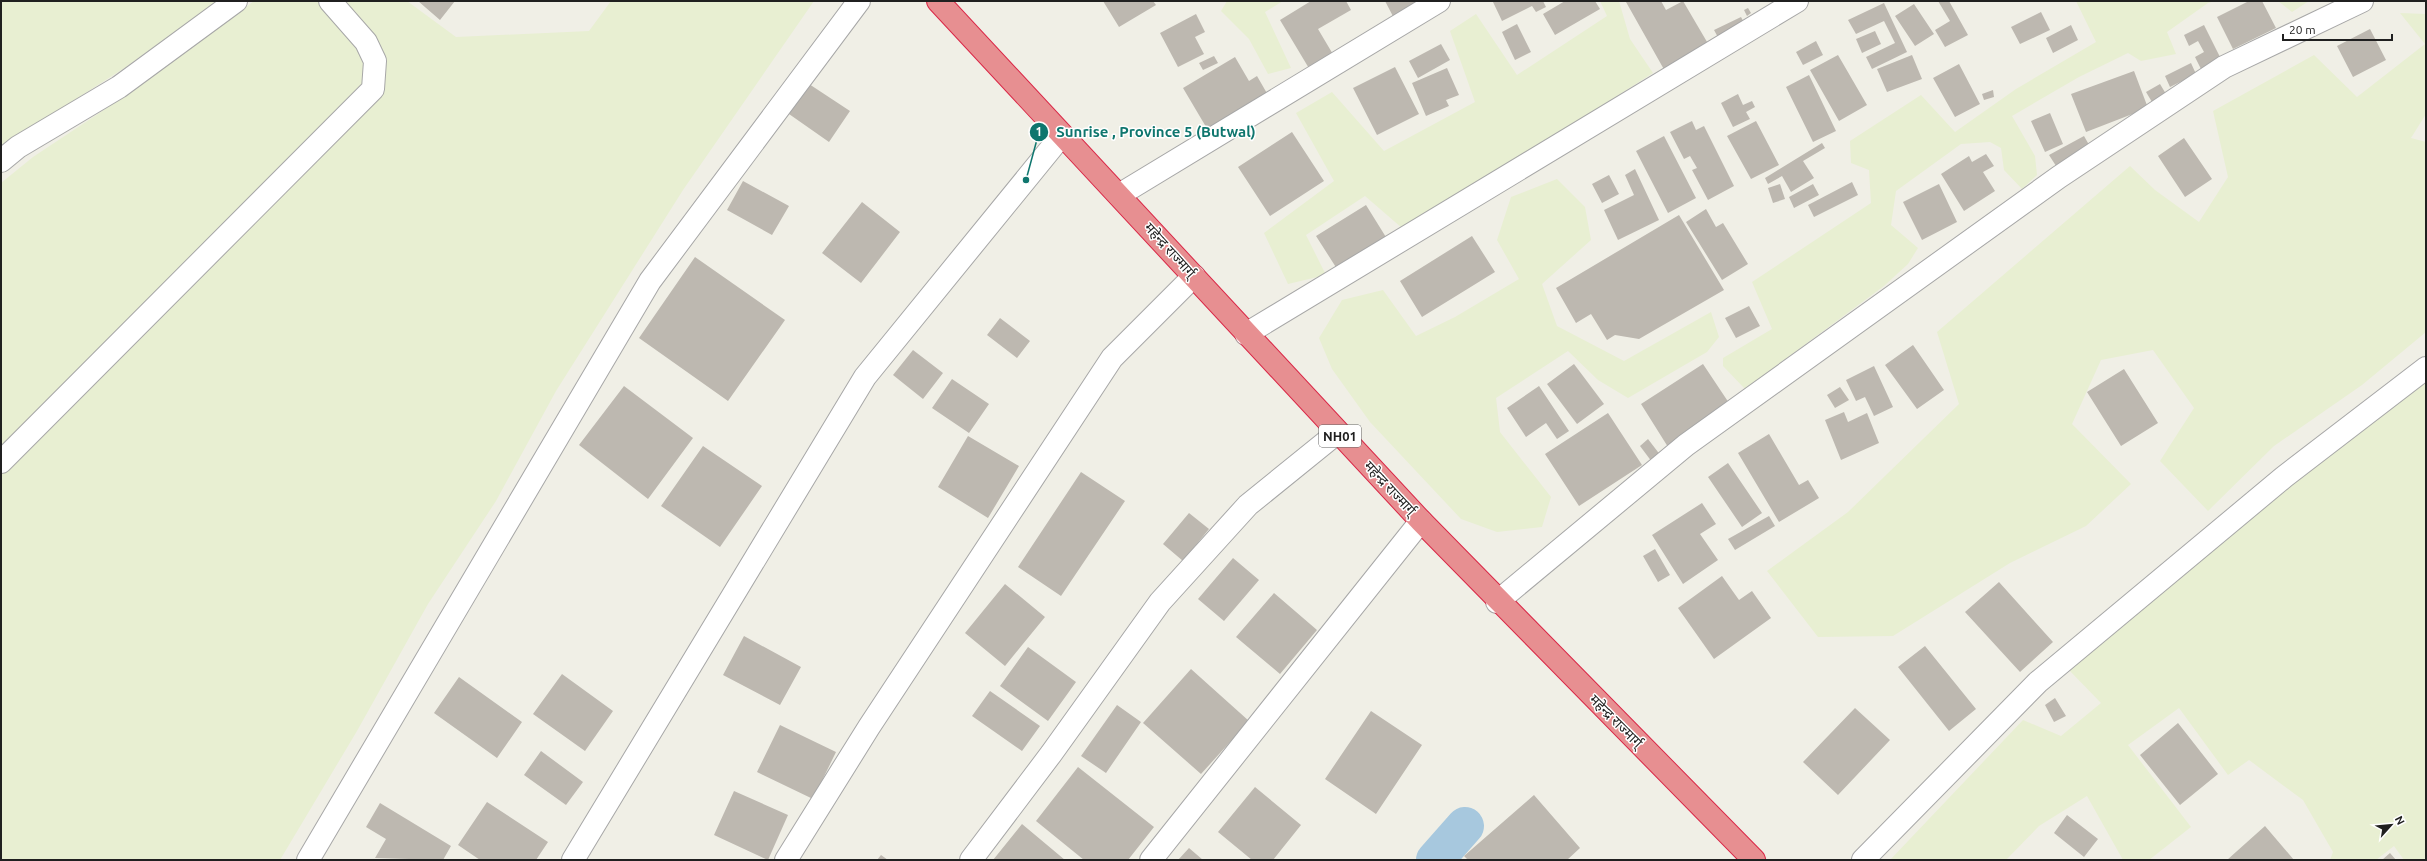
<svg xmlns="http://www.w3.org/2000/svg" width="2427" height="861" font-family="Ubuntu,'Noto Sans Devanagari',sans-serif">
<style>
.farmland{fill:#e8efd2}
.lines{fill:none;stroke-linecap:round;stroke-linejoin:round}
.canal{stroke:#a7c8de;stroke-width:38}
.building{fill:#bdb8b0}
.minor-casing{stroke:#a7a7a7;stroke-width:24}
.highway-casing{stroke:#da2747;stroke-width:24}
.minor{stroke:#fff;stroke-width:22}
.highway{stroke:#e78f91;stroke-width:22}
.labels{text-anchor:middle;stroke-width:3;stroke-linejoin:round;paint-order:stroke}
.shield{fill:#fff;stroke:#636363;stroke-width:1}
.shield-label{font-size:13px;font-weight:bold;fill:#202020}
.street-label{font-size:14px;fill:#202020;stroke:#fff}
.leader{fill:none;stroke:#0f766e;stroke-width:1.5}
.callout-dot{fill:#0f766e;stroke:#fff;stroke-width:1.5}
.mark-label{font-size:12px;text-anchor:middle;font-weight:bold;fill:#fff}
.callout-label{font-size:15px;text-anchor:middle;font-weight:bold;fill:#0f766e;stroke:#fff;stroke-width:3;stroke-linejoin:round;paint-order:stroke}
</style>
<rect width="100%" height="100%" fill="#f0efe6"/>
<path class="farmland" d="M1,1H217L126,67L1,147Z
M254,1H407L456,37L589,31L611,1H814L683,190L556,391L496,501L428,604L357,731L280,860H1V183L33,157L137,88Z
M1227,1H1283L1265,12L1291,68L1268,74L1249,39L1221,11Z
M1600,1H1619L1630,39L1653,73L1453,201L1402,228L1365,196L1306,235L1326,275L1288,284L1264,233L1334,181L1296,113L1332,92L1384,151L1475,102L1450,31L1476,14L1517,75L1607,16Z
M2076,1H2215L2208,3L2167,32L2176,54L2141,61L2128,53L2079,77L2012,116L2035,156L2037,175L2022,189L2004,170L2001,148L1990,142L1961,144L1896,191L1891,225L1918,248L1908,264L1884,286L1745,389L1723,366V358L1772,329L1752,282L1871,203L1869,170L1851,163L1850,141L1921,95L1955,132L2016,89L2096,42Z
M2278,1H2309L2292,12Z
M2400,13L2426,14V114L2411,138L2426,142V332L2362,385L2274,446L2208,511L2160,461L2194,408L2153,350L2101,360L2072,424L2131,484L2086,526L2010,563L1893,636L1818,637L1767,571L1848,512L1959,404L1937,332L2130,166L2155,190L2199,222L2228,177L2213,111L2314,55L2357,97L2425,44Z
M1557,179L1585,207L1591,240L1542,284L1557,326L1624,361L1711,312L1719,337L1707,352L1628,398L1598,380L1568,351L1496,398L1500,432L1551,497L1542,527L1497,532L1461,519L1370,422L1332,369L1319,338L1342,300L1383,290L1416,336L1455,317L1519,279L1497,240L1511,197Z
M2426,376V860H2404L2394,846L2376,860H2330L2333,852L2303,800L2249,760L2228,775L2179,708L2128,745L2191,827L2149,860H2123L2087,796L2039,826L2006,860H1890L2023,720L2061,736L2101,703L2068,669L2293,480Z"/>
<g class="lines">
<path class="canal" d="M1435,860L1465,826"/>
</g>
<path class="building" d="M418,1H455L440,20Z
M1103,1H1153L1156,5L1119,27Z
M1311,1H1346L1351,10L1318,29L1334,56L1310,70L1280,20Z
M1385,1H1431L1396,22Z
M1495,1H1543L1546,7L1536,12L1532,6L1502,21L1493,2Z
M1565,1H1595L1600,9L1555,35L1543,14Z
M1628,1H1661L1666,10L1683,1L1710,47L1666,73L1626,2Z
M1938,1H1949L1968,35L1945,47L1935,30L1950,21Z
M2249,1H2262L2276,28L2233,49L2217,17Z
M1884,3L1907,52L1872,69L1866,57L1895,43L1884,21L1856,34L1848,20Z
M1914,4L1934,34L1915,46L1895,16Z
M1748,8L1751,13L1747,16L1744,10Z
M2041,12L2050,30L2020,44L2011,27Z
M1196,14L1205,32L1195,37L1204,54L1178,67L1160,33Z
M1741,17L1747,28L1720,41L1714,30Z
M1517,24L1531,52L1515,60L1502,32Z
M2071,25L2078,40L2053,53L2046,38Z
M2204,25L2221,59L2201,69L2195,57L2204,52L2198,41L2189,46L2184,35Z
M2370,29L2386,60L2353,77L2337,46Z
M1875,31L1881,44L1862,53L1856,39Z
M1816,41L1823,55L1803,65L1796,52Z
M1441,44L1450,60L1418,78L1409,61Z
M1838,55L1867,105L1839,121L1810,70Z
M1912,55L1922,79L1887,92L1877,69Z
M1214,56L1218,63L1203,70L1199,63Z
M1235,57L1249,81L1257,76L1272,102L1212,137L1183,88Z
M2191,63L2196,74L2170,87L2165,76Z
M1959,64L1980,104L1955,117L1933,78Z
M1395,67L1419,114L1377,135L1353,88Z
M1447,68L1459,95L1446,100L1449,106L1426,116L1412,83Z
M2134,71L2148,108L2086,132L2071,94Z
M1809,75L1836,131L1813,142L1786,87Z
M809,84L850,111L829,142L789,114Z
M2160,84L2166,94L2152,102L2146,92Z
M1993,90L1994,97L1984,100L1982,94Z
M1738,94L1743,105L1752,101L1755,107L1746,112L1750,119L1733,127L1721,103Z
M2050,113L2063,144L2045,152L2031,121Z
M1692,121L1696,130L1704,126L1734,186L1708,200L1692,170L1697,168L1690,156L1684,159L1670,132Z
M1756,121L1779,165L1751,179L1727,136Z
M1292,132L1324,181L1270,216L1238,167Z
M1664,136L1696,198L1668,213L1636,151Z
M2084,136L2092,150L2058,169L2049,155Z
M2184,138L2212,179L2185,197L2158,156Z
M1822,143L1825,148L1803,161L1814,178L1791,192L1782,176L1768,184L1765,178Z
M1986,154L1994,166L1983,172L1995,191L1964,211L1941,174L1969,156L1972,162Z
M1635,169L1659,220L1618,240L1604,210L1634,195L1625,175Z
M1609,175L1619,194L1602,203L1592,184Z
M743,181L789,206L772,235L727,210Z
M1852,182L1858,195L1814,217L1808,205Z
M1780,184L1785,199L1773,203L1768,188Z
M1813,184L1819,195L1794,208L1789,197Z
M1939,184L1957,222L1922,240L1903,202Z
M862,202L900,232L861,283L822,253Z
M1366,205L1389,242L1339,272L1316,236Z
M1706,209L1716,227L1723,223L1748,264L1722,280L1686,222Z
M1679,215L1724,290L1639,339L1615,335L1607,340L1591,314L1576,323L1556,288Z
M1472,236L1495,272L1422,317L1400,281Z
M695,257L785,320L728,401L639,338Z
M1749,306L1760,326L1736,338L1725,318Z
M1000,318L1030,341L1017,358L987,335Z
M1913,345L1944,390L1917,409L1885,365Z
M913,350L943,373L923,399L893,375Z
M1574,364L1604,404L1577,424L1547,384Z
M1703,364L1731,406L1668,447L1641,404Z
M1874,366L1893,407L1874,416L1865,397L1856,401L1846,380Z
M2124,369L2158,423L2121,446L2087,392Z
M952,379L989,404L969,433L932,408Z
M624,386L693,438L648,499L579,445Z
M1539,386L1569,431L1557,439L1546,423L1526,437L1507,408Z
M1840,387L1849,400L1835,408L1827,395Z
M1844,412L1848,422L1867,413L1879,443L1841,460L1825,420Z
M1608,413L1642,465L1579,506L1545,454Z
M1769,434L1799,485L1808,480L1819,498L1779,522L1738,453Z
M968,436L1019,466L988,518L938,487Z
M1648,439L1661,456L1652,462L1640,446Z
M703,446L762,486L720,547L661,506Z
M1728,463L1762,513L1742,527L1708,477Z
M1081,472L1125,501L1061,596L1018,567Z
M1702,503L1716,524L1700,534L1718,560L1683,584L1652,535Z
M1189,513L1209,529L1183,561L1163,544Z
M1769,516L1775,526L1735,550L1728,539Z
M1655,549L1670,575L1658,582L1643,556Z
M1233,558L1259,580L1224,621L1198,599Z
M1722,576L1739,600L1752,591L1771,618L1714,659L1678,608Z
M1999,582L2053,642L2020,672L1965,612Z
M1005,584L1045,617L1005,666L965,633Z
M1274,593L1317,630L1280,674L1236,637Z
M744,636L801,667L780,705L723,675Z
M1925,646L1976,709L1949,731L1898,667Z
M1028,647L1076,682L1048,721L1000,686Z
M1191,669L1249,721L1201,774L1143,723Z
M562,674L613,711L585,751L533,714Z
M459,677L522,722L497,758L434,713Z
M990,691L1040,726L1022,751L972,716Z
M2055,698L2066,716L2054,722L2045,705Z
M1117,705L1141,722L1106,773L1081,756Z
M1855,708L1890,740L1838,795L1803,762Z
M1371,711L1422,745L1376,814L1325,779Z
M2178,723L2218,774L2180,805L2140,755Z
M780,725L836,752L813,799L757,772Z
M541,751L583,782L566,805L524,775Z
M1078,767L1154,827L1128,860H1084L1036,821Z
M1255,787L1301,825L1273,860H1252L1218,832Z
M734,791L788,815L768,860L714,835Z
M1534,795L1580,848L1567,860H1468L1464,856Z
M487,802L548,842L536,860H480L458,845Z
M380,803L451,846L443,860L375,858L386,839L366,827Z
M2067,815L2098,839L2084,857L2054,833Z
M1022,824L1065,860H993Z
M2265,826L2294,860H2227Z
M1189,848L1203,860H1178Z
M2390,853L2396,860H2382Z
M881,855L888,860H877Z"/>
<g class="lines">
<g class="minor-casing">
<path id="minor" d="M1,161L18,147L119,87L236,1
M1119,195L1439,1
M1246,334L1797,1
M1,462L373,89L375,61L366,42L330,1
M1497,602L1686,445L2059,177L2224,67L2362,1
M308,860L650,281L859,1
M573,860L865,377L1062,135
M786,860L869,727L1112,358L1194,276
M971,860L1051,754L1160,602L1248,505L1337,433
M1151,860L1421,521
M1863,860L2038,682L2284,477L2426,368"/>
</g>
<g class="highway-casing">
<path id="highway" d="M938,1L1421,521L1754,860"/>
</g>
<use href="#minor" class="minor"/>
<use href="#highway" class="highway"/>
</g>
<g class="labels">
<rect class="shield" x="1319" y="425" width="42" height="22" rx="3"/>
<g class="shield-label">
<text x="1340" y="441">NH01</text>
</g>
<g class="street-label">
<text transform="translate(1170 250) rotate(48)" y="5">महेन्द्र राज्मार्ग्</text>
<text transform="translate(1390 488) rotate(47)" y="5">महेन्द्र राज्मार्ग्</text>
<text transform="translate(1616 721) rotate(45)" y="5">महेन्द्र राज्मार्ग्</text>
</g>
</g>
<path class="leader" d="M1026 180L1039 132"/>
<g class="callout-dot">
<circle cx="1026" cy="180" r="4"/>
<circle cx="1039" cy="132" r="10"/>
</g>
<g class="mark-label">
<text x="1039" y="136">1</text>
</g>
<g class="callout-label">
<text x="1156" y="137">Sunrise , Province 5 (Butwal)</text>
</g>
<rect width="2427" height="861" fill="none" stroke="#202020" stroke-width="4"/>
<g transform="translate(2391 825) rotate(63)" stroke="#ffffff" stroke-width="3" paint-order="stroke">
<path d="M0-3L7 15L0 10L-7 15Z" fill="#202020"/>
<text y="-6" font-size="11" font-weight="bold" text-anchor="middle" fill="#202020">N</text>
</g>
<path d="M2283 34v6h109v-6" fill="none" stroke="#202020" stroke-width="2"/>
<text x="2289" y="34" font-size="12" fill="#202020" stroke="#ffffff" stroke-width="3" paint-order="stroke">20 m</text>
</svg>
